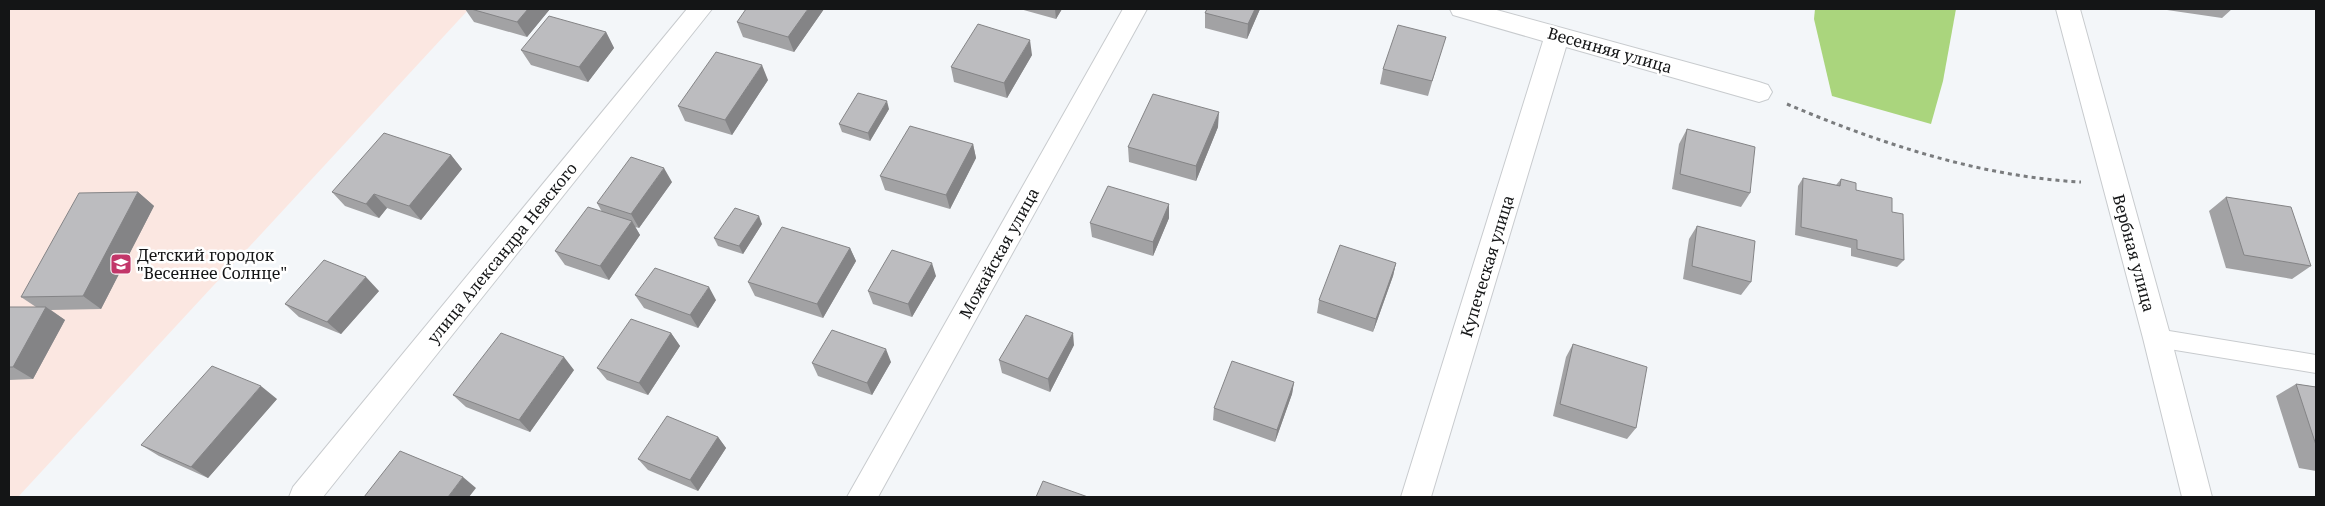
<svg xmlns="http://www.w3.org/2000/svg" width="2325" height="506" font-family="'Noto Serif',serif">
<style>
.education{fill:#fbe7e1}
.forest{fill:#aad57d}
.lines{fill:none;stroke-linecap:round;stroke-linejoin:round}
.lane-casing{stroke:#c8cbce;stroke-width:2}
.street-casing{stroke:#c8cbce;stroke-width:2}
.path{stroke:#7a7c7e;stroke-width:3;stroke-dasharray:4 4;stroke-linecap:butt}
.lane{fill:#fff;fill-rule:evenodd}
.street{fill:#fff;fill-rule:evenodd}
.wall{fill:#a2a2a4}
.shaded-wall{fill:#848486}
.building{fill:#bcbcbf;stroke:#848486}
.labels{text-anchor:middle;stroke-width:5;stroke-linejoin:round;paint-order:stroke}
.street-label{font-size:16px;fill:#141516;stroke:#fff}
.poi-label{font-size:16px;fill:#141516;stroke:#fff;text-anchor:start}
</style>
<rect width="100%" height="100%" fill="#f3f6f9"/>
<path class="education" d="M9,9H469L18,497H9Z"/>
<path class="forest" d="M1815,9H1956L1943,81L1931,124L1832,96L1814,19Z"/>
<g class="lines">
<g class="lane-casing">
<path id="lane" d="M2157,329L2316,355V373L2157,347L2150,344L2147,338L2150,332Z"/>
</g>
<g class="street-casing">
<path id="street" d="M687,9H712L323,497H289L293,487Z
M1123,9H1147L878,497H847Z
M1450,9H1493L1759,82L1768,85L1772,92L1768,99L1759,102L1566,47L1431,497H1401L1543,41L1453,15Z
M2056,9H2080L2171,338L2212,497H2182L2143,338Z"/>
</g>
<path class="path" d="M1787,104C1878,143 1982,177 2081,182"/>
<use href="#lane" class="lane"/>
<use href="#street" class="street"/>
</g>
<path class="wall" d="M465,9H550L527,37L474,22Z
M824,9L794,52L743,37L737,22Z
M1020,9H1062L1056,19Z
M1207,9H1260L1247,39L1205,28V13Z
M2167,9H2232L2222,18L2167,10Z
M606,32L614,48L588,82L531,65L521,50Z
M1441,52L1428,96L1380,84L1383,69Z
M1032,55L1007,98L954,82L951,67Z
M768,80L732,135L685,121L678,106Z
M889,109L870,141L842,132L839,124Z
M1218,127L1196,181L1129,162L1128,147Z
M1687,129L1750,193L1741,207L1672,189L1679,144Z
M973,144L976,158L950,209L885,190L880,176Z
M451,155L462,169L421,220L387,208L379,218L345,206L332,192Z
M1803,178L1836,185L1841,179L1856,190L1892,212L1904,260L1897,267L1851,256V248L1795,235L1798,186Z
M672,182L639,228L635,227L640,235L609,280L565,265L555,251L602,212L597,203Z
M138,192L154,206L101,309L51,310L65,320L33,379L9,380V307H36L21,297Z
M2226,197L2311,266L2292,279L2226,268L2209,211Z
M1169,204V218L1153,256L1092,237L1090,223Z
M762,224L743,254L718,246L714,238Z
M1697,226L1751,282L1741,295L1683,279L1689,239Z
M850,248L856,261L823,318L755,296L748,282Z
M1396,263L1393,276L1373,332L1317,313L1319,300Z
M936,276L912,317L873,304L868,291Z
M379,291L341,334L299,317L285,304Z
M635,295L716,300L698,328L644,308Z
M671,333L680,346L648,395L607,380L597,368Z
M1573,344L1636,428L1627,439L1553,416L1566,357Z
M1074,345L1050,392L1002,373L999,360Z
M891,362L872,395L818,376L812,363Z
M574,370L530,432L466,407L453,395Z
M1294,382L1292,394L1275,442L1213,420L1214,408Z
M2296,384L2316,387V471L2299,468L2276,396Z
M277,399L208,478L159,456L141,445Z
M718,437L726,448L698,491L648,470L638,459Z"/>
<path class="shaded-wall" d="M528,9H550L527,37L517,22Z
M808,9H824L794,52L788,37Z
M1055,9H1062L1056,19Z
M1255,9H1260L1247,39L1248,24Z
M606,32L614,48L588,82L579,67Z
M1030,40L1032,55L1007,98L1004,83Z
M762,65L768,80L732,135L725,120Z
M887,101L889,109L870,141L868,133Z
M1219,112L1218,127L1196,181V166Z
M973,144L976,158L950,209L946,195Z
M451,155L462,169L421,220L409,206Z
M664,168L672,182L639,228L631,214Z
M138,192L154,206L101,309L83,296Z
M374,194L387,208L379,218L366,204Z
M1169,204V218L1153,256V242Z
M759,216L762,224L743,254L739,246Z
M632,221L640,235L609,280L600,266Z
M850,248L856,261L823,318L817,304Z
M932,263L936,276L912,317L908,304Z
M1396,263L1393,276L1373,332L1376,319Z
M366,277L379,291L341,334L327,322Z
M709,287L716,300L698,328L690,315Z
M46,307L65,320L33,379L13,367Z
M671,333L680,346L648,395L639,383Z
M1073,333L1074,345L1050,392L1048,379Z
M886,349L891,362L872,395L867,383Z
M564,357L574,370L530,432L519,420Z
M1294,382L1292,394L1275,442L1277,430Z
M261,386L277,399L208,478L191,467Z
M718,437L726,448L698,491L690,480Z
M463,477L476,488L469,497H448Z"/>
<path class="building" d="M471,9H528L517,22Z
M746,9H808L788,37L737,22Z
M1207,9H1255L1248,24L1205,13Z
M549,16L606,32L579,67L521,50Z
M978,24L1030,40L1004,83L951,67Z
M1398,25L1446,37L1432,81L1383,69Z
M716,52L762,65L725,120L678,106Z
M858,93L887,101L868,133L839,124Z
M1153,94L1219,112L1196,166L1128,147Z
M910,126L973,144L946,195L880,176Z
M1687,129L1755,147L1750,193L1680,174Z
M384,133L451,155L409,206L374,194L366,204L332,192Z
M631,157L664,168L631,214L597,203Z
M1803,178L1840,186L1841,179L1856,183V190L1892,198V212L1903,214L1904,260L1857,249V240L1801,227Z
M1108,186L1169,204L1153,242L1090,223Z
M138,192L83,296L21,297L79,193Z
M2226,197L2291,207L2311,266L2244,255Z
M588,207L632,221L600,266L555,251Z
M735,208L759,216L739,246L714,238Z
M1697,226L1755,241L1751,282L1692,266Z
M782,227L850,248L817,304L748,282Z
M1340,245L1396,263L1376,319L1319,300Z
M892,250L932,263L908,304L868,291Z
M324,260L366,277L327,322L285,304Z
M655,268L709,287L690,315L635,295Z
M9,307H46L13,367H9Z
M1026,315L1073,333L1048,379L999,360Z
M631,319L671,333L639,383L597,368Z
M832,330L886,349L867,383L812,363Z
M501,333L564,357L519,420L453,395Z
M1573,344L1647,367L1636,428L1560,404Z
M1232,361L1294,382L1277,430L1214,408Z
M212,366L261,386L191,467L141,445Z
M2296,384L2316,387V445Z
M667,416L718,437L690,480L638,459Z
M400,451L463,477L448,497H364Z
M1043,481L1088,497H1036Z"/>
<defs>
<g id="school-square" transform="scale(1.125)"><rect x="-9" y="-9" width="18" height="18" rx="4" fill="#c23669" stroke="#fff"/><path d="M0-5L7-2L0 1L-7-2ZM-4 1L0 2.5L4 1V4Q0 6-4 4Z" fill="#fff"/></g>
</defs>
<g fill-rule="evenodd">
<use href="#school-square" x="121" y="264"/>
</g>
<g class="labels">
<g class="street-label">
<text transform="translate(1610 50) rotate(16)" y="6">Весенняя улица</text>
<text transform="translate(502 253) rotate(-51)" y="6">улица Александра Невского</text>
<text transform="translate(999 253) rotate(-61)" y="6">Можайская улица</text>
<text transform="translate(2134 253) rotate(75)" y="6">Вербная улица</text>
<text transform="translate(1487 266) rotate(-73)" y="6">Купеческая улица</text>
</g>
<g class="poi-label">
<text x="137" y="261">Детский городок<tspan x="137" dy="18">"Весеннее Солнце"</tspan></text>
</g>
</g>
<rect width="2325" height="506" fill="none" stroke="#141516" stroke-width="20"/>
</svg>
